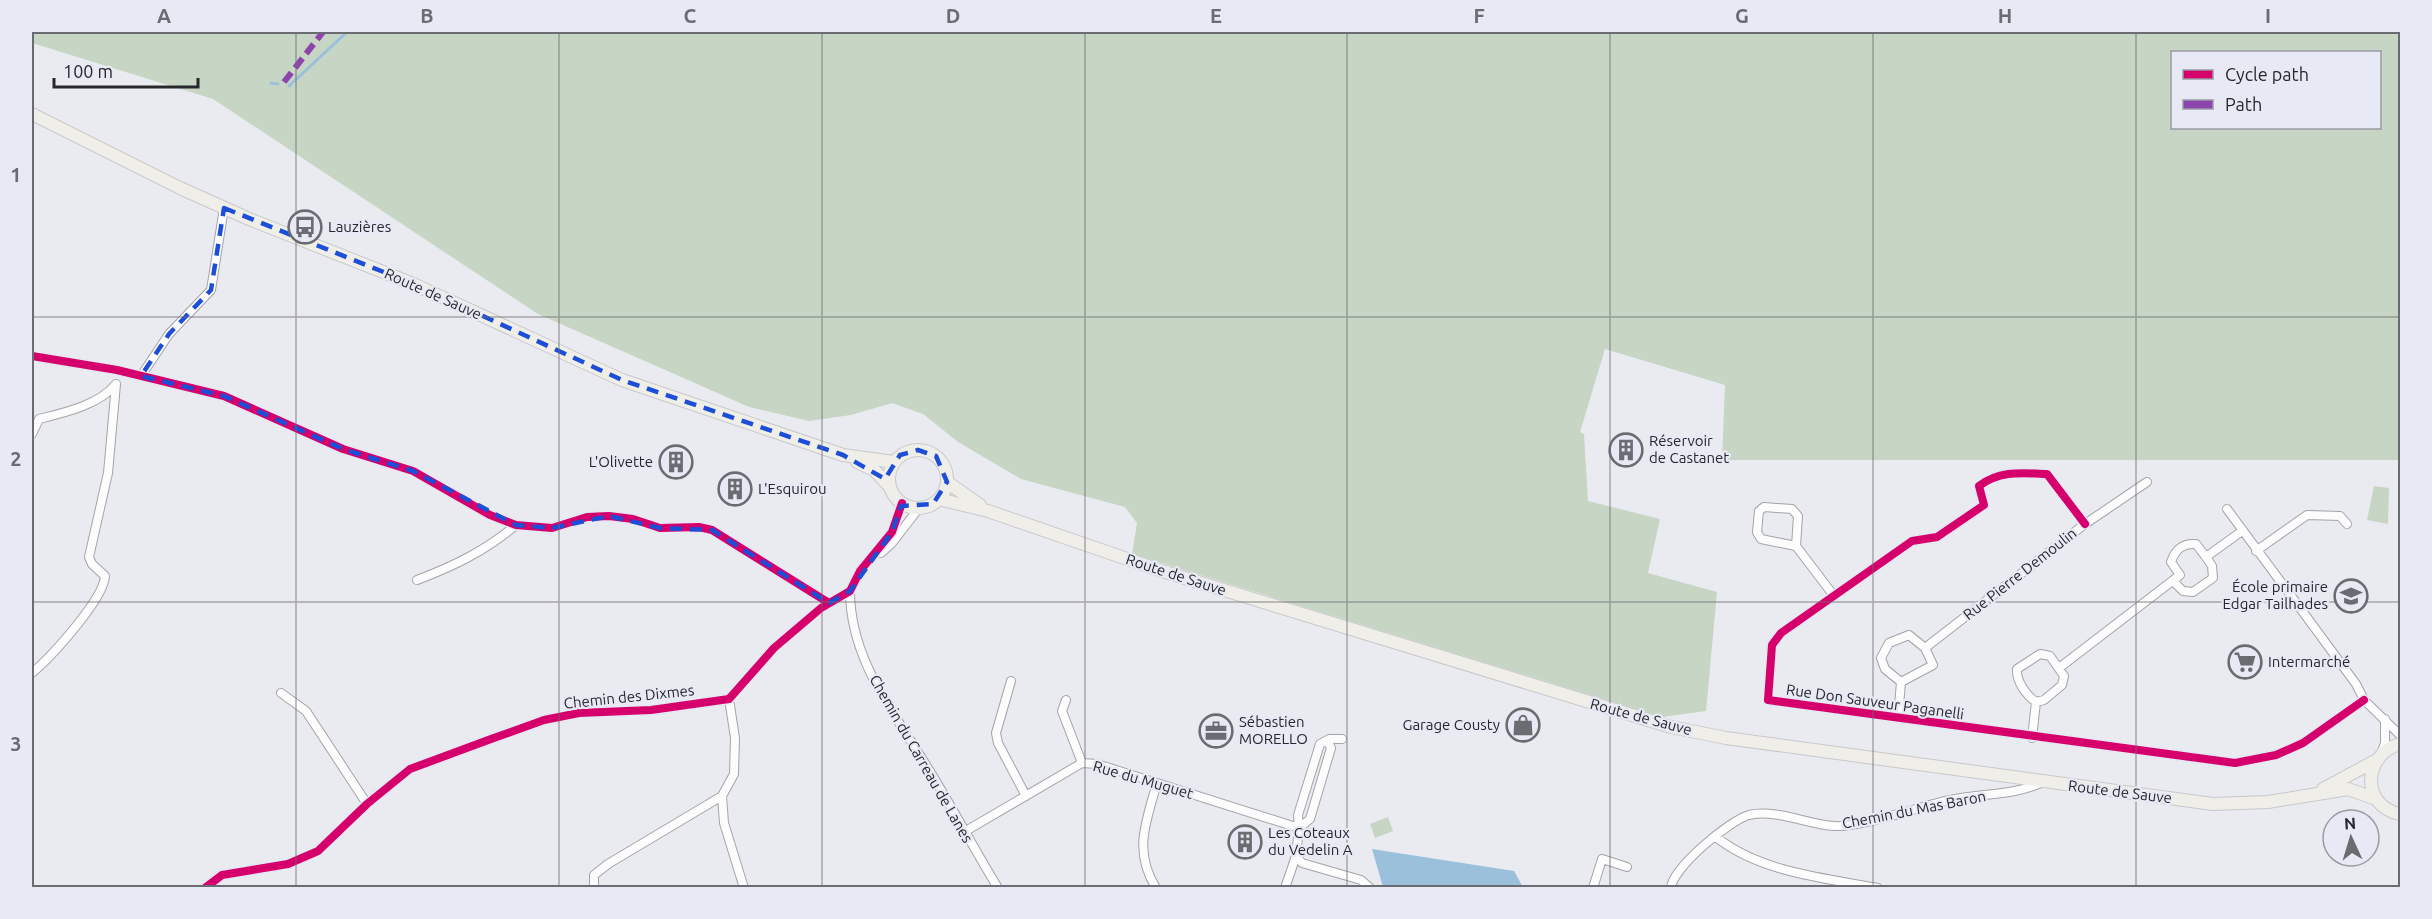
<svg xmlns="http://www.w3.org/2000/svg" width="2432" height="919" font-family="Ubuntu,sans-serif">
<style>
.green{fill:#c6d5c4;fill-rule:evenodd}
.water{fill:#9ac0dc}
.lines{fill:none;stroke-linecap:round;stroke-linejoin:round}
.stream{stroke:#9ac0dc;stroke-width:3}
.minor-casing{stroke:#a3a4a8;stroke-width:10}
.primary-casing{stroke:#c8c8cc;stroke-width:14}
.minor{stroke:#fcfcfd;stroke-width:8}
.primary{stroke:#f0eee8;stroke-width:12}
.quiet{stroke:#8e44ad;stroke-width:6;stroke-dasharray:12 6;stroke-linecap:butt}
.cycleway-casing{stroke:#e7e9f4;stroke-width:11}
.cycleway{stroke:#d6006c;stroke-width:8}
.marked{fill:none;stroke:#1d4ed8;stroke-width:4.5;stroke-dasharray:12 8;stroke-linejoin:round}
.grid{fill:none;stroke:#6b6c71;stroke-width:1.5;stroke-opacity:0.55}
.labels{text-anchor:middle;stroke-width:4.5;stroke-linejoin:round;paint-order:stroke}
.poi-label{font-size:15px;fill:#27272c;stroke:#e7e9f4;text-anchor:start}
.street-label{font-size:15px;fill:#27272c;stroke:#e7e9f4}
.neatline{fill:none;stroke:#6b6c71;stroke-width:2}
.grid-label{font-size:20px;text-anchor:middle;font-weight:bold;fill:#6b6c71}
</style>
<rect width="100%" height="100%" fill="#eaebf1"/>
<path class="green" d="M32,32H2400V460H1722L1725,385L1605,349L1580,432L1584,434L1588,501L1660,519L1648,573L1717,592L1706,711L1662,717L1132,554L1137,523L1125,507L1021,479L958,442L923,414L892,403L851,415L809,421L749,407L722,395L538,314L213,99L32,43ZM2172,52H2380V128H2172Z
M2374,486L2389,488L2388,524L2367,520Z
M1388,817L1393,831L1375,838L1370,824Z"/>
<path class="water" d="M1372,849L1514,871L1523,887H1383Z"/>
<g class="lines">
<path class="stream" d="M271,83L278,84
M289,86L347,32"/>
<g class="minor-casing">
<path id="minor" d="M32,356L117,370L224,396L343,449L413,471L490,515L516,525L552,528L587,517L609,516L633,519L660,528L699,527L712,530L829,603
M141,376L169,334L211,290L224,208
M32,434L39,419C63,413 99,405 115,385
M2227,509L2356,684L2364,700L2400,735
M2085,524L2047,474C2022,473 2000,470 1979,486L1984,505L1937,537L1912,541L1781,633L1772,645L1768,700L2235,763L2276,755L2303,743L2364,700
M1796,546L1761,539L1757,532L1759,511L1764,507L1792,509L1798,516L1796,546L1834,596
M2256,551L2307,515L2340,516L2347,524
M881,553L892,543L919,508
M417,580C454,566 485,551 516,525
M2173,581L2183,591L2193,592L2213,578L2212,566L2206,557
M850,591C850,658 892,710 926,765C951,805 973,847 998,888
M2040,654L2050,656L2064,676L2062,685L2044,700L2036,702C2026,695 2016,681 2017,669Z
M2059,668L2180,575L2171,562C2175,550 2182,543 2196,544L2206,557L2242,531
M32,673C51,657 104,599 105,576L92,564L89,557L108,473L116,384
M1011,681L996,733L998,743L1026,796
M1901,682L1933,665L1925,648L2085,524L2147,482
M281,693L306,711L367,804
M1066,700L1062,711L1082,763
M1898,718L1901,682L1885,669L1881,658L1889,643L1909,635L1925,648
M2032,738L2036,702
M1342,739H1329L1320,744L1298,815L1299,828L1296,856L1302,863L1361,880L1370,888
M2381,754L2385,743V719
M722,796L724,823L744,888
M1299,828L1310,819L1331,748L1328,742
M964,832L1082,763L1097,764L1299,828
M1716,837C1760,872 1823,878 1878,888
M205,888L222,875L288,864L318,851L367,804L410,769L491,739L544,720L579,713L651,710L729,699L774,648L821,608L850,591L860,571L892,532L902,503
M594,888V875L608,864L722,796L734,774L735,738L729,699
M1156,888C1133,851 1146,822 1157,783
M1285,888L1296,856
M1593,888L1602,859L1627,867
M1671,888C1672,868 1730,820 1749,815C1776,809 1807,824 1834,826C1860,828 1921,806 1950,800C1981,793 2014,796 2043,782"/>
</g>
<g class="primary-casing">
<path id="primary" d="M32,114L180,188L249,219L411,283L622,380L843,455L894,462
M889 479a29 29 0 1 1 58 0a29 29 0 1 1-58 0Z
M857,462L874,470L889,486
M947,482L980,505
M939,499L988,511L1162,571L1671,727L1726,738L2213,804L2268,802L2348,789L2376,799
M2400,744C2363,754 2360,806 2400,814
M2323,789L2375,761"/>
</g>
<use href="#minor" class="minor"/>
<use href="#primary" class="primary"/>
<path class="quiet" d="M284,82L323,32"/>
<g class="cycleway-casing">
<path id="cycleway" d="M32,356L117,370L224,396L343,449L413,471L490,515L516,525L552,528L587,517L609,516L633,519L660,528L699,527L712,530L829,603
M2085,524L2047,474C2022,473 2000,470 1979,486L1984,505L1937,537L1912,541L1781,633L1772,645L1768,700L2235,763L2276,755L2303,743L2364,700
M205,888L222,875L288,864L318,851L367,804L410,769L491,739L544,720L579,713L651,710L729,699L774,648L821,608L850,591L860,571L892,532L902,503"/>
</g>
<use href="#cycleway" class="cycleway"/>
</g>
<path class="marked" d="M224,208L411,283L622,380L843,455L885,479L900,455L918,450L936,456L947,482L933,504L901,506L892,532L850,591L829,603L712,530L660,528L609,516L552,528L516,525L413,471L343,449L224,396L141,376L169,334L211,290Z"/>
<path class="grid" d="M296,32V888M559,32V888M822,32V888M1085,32V888M1347,32V888M1610,32V888M1873,32V888M2136,32V888M32,317H2400M32,602H2400"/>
<defs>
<g id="bus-ring" transform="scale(1.725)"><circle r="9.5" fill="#e7e9f4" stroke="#6b6c71" stroke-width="1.5"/><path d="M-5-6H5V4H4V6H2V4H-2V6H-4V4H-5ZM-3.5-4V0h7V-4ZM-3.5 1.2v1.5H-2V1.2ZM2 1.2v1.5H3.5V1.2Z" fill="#6b6c71"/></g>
<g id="building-ring" transform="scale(1.725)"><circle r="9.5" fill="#e7e9f4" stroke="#6b6c71" stroke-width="1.5"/><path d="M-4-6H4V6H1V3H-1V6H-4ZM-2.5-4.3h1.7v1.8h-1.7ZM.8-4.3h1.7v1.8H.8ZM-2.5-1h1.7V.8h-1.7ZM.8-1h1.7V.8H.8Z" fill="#6b6c71"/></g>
<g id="school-ring" transform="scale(1.725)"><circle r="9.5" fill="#e7e9f4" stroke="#6b6c71" stroke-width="1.5"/><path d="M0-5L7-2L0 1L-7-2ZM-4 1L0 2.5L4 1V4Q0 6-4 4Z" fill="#6b6c71"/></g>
<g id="supermarket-ring" transform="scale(1.725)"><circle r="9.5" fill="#e7e9f4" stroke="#6b6c71" stroke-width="1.5"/><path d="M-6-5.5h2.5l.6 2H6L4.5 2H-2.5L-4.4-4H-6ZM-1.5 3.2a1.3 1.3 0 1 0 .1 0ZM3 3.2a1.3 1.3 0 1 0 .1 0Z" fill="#6b6c71"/></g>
<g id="shop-ring" transform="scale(1.725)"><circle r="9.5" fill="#e7e9f4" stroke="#6b6c71" stroke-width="1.5"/><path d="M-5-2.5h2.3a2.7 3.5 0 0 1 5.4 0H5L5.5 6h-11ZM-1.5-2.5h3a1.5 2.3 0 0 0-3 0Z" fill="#6b6c71"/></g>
<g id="office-ring" transform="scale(1.725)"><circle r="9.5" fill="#e7e9f4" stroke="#6b6c71" stroke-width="1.5"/><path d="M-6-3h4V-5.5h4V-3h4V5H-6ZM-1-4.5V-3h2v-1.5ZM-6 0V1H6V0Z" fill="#6b6c71"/></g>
</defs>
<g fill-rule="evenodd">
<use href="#bus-ring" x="305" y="227"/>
<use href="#building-ring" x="1626" y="450"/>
<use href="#building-ring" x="676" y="462"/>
<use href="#building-ring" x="735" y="489"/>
<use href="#school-ring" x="2351" y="596"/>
<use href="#supermarket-ring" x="2245" y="662"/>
<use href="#shop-ring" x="1523" y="725"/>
<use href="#office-ring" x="1216" y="731"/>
<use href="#building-ring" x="1245" y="842"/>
</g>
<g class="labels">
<g class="poi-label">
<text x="328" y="232">Lauzières</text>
<text x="1649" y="446">Réservoir<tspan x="1649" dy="17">de Castanet</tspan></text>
<text x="653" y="467" text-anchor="end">L'Olivette</text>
<text x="758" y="494">L'Esquirou</text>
<text x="2328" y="592" text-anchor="end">École primaire<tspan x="2328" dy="17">Edgar Tailhades</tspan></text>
<text x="2268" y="667">Intermarché</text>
<text x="1239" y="727">Sébastien<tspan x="1239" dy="17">MORELLO</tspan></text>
<text x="1500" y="730" text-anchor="end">Garage Cousty</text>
<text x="1268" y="838">Les Coteaux<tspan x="1268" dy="17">du Vedelin A</tspan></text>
</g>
<g class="street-label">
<text transform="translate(433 294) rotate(24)" y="5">Route de Sauve</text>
<text transform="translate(2020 574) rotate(-38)" y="5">Rue Pierre Demoulin</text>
<text transform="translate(1176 575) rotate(18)" y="5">Route de Sauve</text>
<text transform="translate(629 697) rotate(-6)" y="5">Chemin des Dixmes</text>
<text transform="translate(1875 702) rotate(8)" y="5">Rue Don Sauveur Paganelli</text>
<text transform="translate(1641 717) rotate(15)" y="5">Route de Sauve</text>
<text transform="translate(921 759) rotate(60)" y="5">Chemin du Carreau de Lanes</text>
<text transform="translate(1143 780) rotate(16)" y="5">Rue du Muguet</text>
<text transform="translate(2120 792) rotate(7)" y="5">Route de Sauve</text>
<text transform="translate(1914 810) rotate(-11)" y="5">Chemin du Mas Baron</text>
</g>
</g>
<rect width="2432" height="919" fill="none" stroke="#e7e9f4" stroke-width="66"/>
<rect x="2171" y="51" width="210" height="78" fill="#e7e9f4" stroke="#9a9ba4" stroke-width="1.5"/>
<rect x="2183" y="70" width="30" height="9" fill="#d6006c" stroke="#9a9ba4" stroke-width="1.5"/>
<text x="2225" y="81" font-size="18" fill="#27272c">Cycle path</text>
<rect x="2183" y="100" width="30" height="9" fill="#8e44ad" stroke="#9a9ba4" stroke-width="1.5"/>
<text x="2225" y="111" font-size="18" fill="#27272c">Path</text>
<g transform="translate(2351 838) rotate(356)"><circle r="28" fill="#e7e9f4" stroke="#9a9ba4" stroke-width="1.5"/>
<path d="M0-4.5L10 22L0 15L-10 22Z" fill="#6b6c71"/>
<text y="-9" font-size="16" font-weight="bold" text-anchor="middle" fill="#27272c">N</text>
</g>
<path d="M54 78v9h144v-9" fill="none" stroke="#27272c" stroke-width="3"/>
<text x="63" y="78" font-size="18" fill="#27272c" stroke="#e7e9f4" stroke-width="4.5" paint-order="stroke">100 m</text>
<rect x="33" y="33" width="2366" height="853" class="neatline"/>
<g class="grid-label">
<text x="164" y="23">A</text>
<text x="427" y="23">B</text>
<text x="690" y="23">C</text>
<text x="953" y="23">D</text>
<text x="1216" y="23">E</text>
<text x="1479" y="23">F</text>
<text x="1742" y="23">G</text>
<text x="2005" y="23">H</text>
<text x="2268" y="23">I</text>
<text x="16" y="182">1</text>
<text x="16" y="466">2</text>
<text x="16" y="751">3</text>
</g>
</svg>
